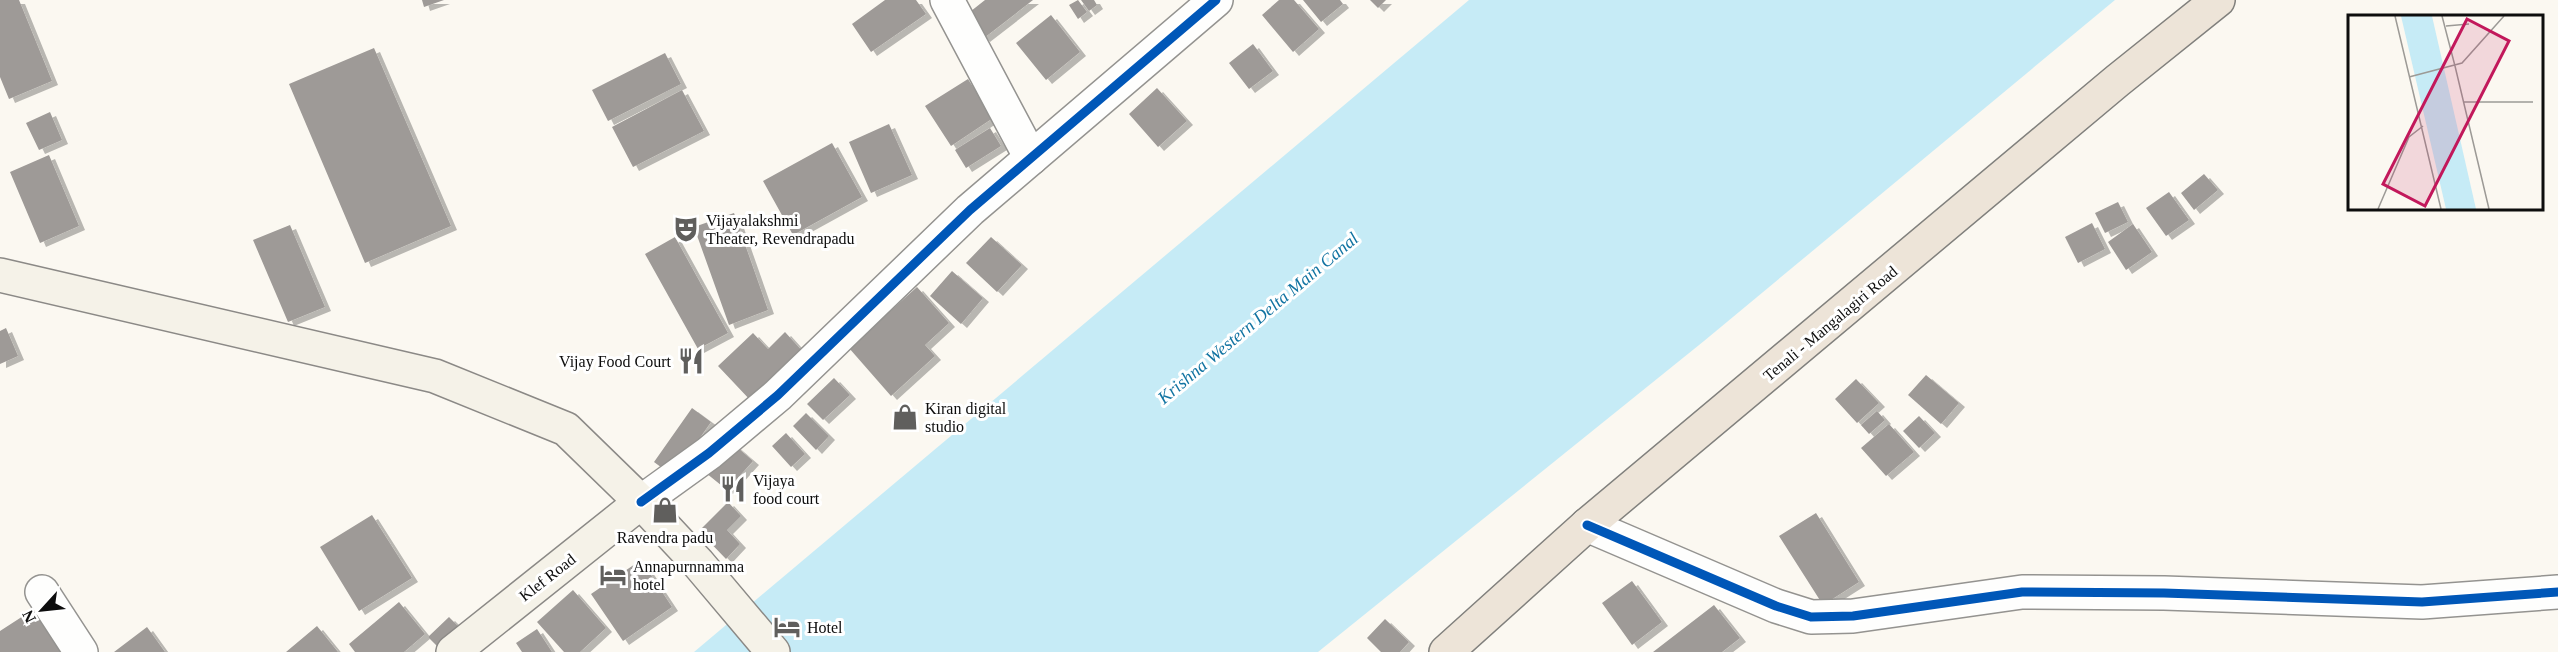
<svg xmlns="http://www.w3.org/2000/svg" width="2558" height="652" font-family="Georgia,serif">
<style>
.water{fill:#c6ebf6}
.building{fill:#9e9a97;filter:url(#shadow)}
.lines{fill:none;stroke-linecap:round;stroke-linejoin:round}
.minor-casing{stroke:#949390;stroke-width:36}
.tertiary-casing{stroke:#949390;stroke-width:36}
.secondary-casing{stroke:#8b8986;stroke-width:36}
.primary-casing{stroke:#81807d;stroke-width:36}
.minor{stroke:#fefefd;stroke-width:33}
.tertiary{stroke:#fefefd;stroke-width:33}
.secondary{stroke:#f5f2e8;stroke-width:33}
.primary{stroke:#ede4d8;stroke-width:33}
.cycleway-casing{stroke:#fff;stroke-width:13}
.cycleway{stroke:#0057b8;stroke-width:9}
.labels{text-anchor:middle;stroke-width:6;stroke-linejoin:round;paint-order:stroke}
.poi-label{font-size:16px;fill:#0d0d0d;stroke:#fff;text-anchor:start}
.street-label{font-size:16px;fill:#0d0d0d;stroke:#fff}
.water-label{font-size:18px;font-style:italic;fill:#1274a2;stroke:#fff}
.inset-road{fill:none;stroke:#9c9a96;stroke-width:1.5}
.view{fill:#c2185b;fill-opacity:0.15;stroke:#c2185b;stroke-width:3}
.inset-edge{fill:none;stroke:#0d0d0d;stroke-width:3}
</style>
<defs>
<filter id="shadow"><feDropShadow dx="6" dy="4" stdDeviation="0" flood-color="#0004"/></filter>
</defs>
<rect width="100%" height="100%" fill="#fbf8f1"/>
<path class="water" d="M1469,0H2115L1704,341L1318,652H694Z"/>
<path class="building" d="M0,0H19L52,81L9,99L0,77Z
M422,0H444L424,7Z
M885,0H916L926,14L871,52L852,24Z
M985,0H1033L984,38L966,15Z
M1078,0L1087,12L1078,19L1069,5Z
M1081,0H1094L1097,5L1089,11Z
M1279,0H1294L1319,29L1293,52L1262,15Z
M1303,0H1340L1343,4L1321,22Z
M1370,0H1386L1378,8Z
M1051,15L1080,52L1046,80L1016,43Z
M1253,44L1273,71L1249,89L1229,63Z
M374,48L451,226L365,263L289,84Z
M665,53L681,84L608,121L592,90Z
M968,79L993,118L951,146L925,106Z
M1157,88L1187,121L1158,147L1129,114Z
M682,90L704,131L633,167L612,127Z
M50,112L62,140L39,150L26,123Z
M889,124L912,175L871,193L849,142Z
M990,128L1001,146L966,168L955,150Z
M832,143L862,197L793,235L763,181Z
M49,155L79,226L40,243L10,172Z
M2204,174L2218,190L2194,210L2181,193Z
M2169,192L2189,220L2166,236L2146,208Z
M2118,202L2128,222L2105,233L2095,213Z
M734,213L768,310L729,325L694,227Z
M2092,223L2105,249L2078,263L2065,237Z
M2133,224L2152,252L2126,270L2108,242Z
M290,225L325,307L288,322L253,240Z
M675,237L728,333L698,349L645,254Z
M991,237L1022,265L997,292L966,263Z
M952,271L983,298L961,324L930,296Z
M917,287L949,323L925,345L935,356L891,396L849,348Z
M6,328L18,356L0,364V331Z
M785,332L805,354L752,402L718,366L753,333L768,349Z
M1926,375L1959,403L1941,424L1908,395Z
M834,378L850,395L823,420L807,404Z
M1856,379L1879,403L1857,423L1835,399Z
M692,408L711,422L673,476L654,462Z
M1877,411L1885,420L1869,434L1861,425Z
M806,413L829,436L816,450L793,426Z
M1919,416L1935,433L1919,448L1903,431Z
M1889,424L1914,452L1886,476L1861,448Z
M786,433L805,454L791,467L772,446Z
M731,442L753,461L727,490L706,473Z
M728,502L741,516L727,530L740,544L726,559L699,531Z
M1816,513L1859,582L1823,605L1779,536Z
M372,515L412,578L359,611L320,547Z
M641,560L672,607L623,641L591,594Z
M1632,581L1662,622L1632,645L1602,603Z
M573,590L606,628L580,652H564L537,622Z
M399,602L425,634L404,652H355L349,644Z
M1714,605L1740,638L1722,652H1653Z
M34,609L62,652H0V631Z
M449,617L460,628L439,648L428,637Z
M1385,619L1409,642L1400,652H1381L1367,638Z
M317,626L338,652H286Z
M147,627L165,652H114Z
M537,629L552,652H522L516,643Z"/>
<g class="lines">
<g class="minor-casing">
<path id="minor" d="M947,0L1031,158
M1587,525L1776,606L1811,617L1853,616L2022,592L2164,593L2422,602L2558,592
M42,592L81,652"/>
</g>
<g class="tertiary-casing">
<path id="tertiary" d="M641,502L709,453L778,395L970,210L1216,0"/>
</g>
<g class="secondary-casing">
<path id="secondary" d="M0,275L435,376L566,429L641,502L698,563L773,652
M453,652L641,502"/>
</g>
<g class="primary-casing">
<path id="primary" d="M1446,652L1587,525L2117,81L2218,0"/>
</g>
<use href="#minor" class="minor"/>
<use href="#tertiary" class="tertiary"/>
<use href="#secondary" class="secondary"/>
<use href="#primary" class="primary"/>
<g class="cycleway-casing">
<path id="cycleway" d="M641,502L709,453L778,395L970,210L1216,0
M1587,525L1776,606L1811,617L1853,616L2022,592L2164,593L2422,602L2558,592"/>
</g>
<use href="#cycleway" class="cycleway"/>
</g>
<defs>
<g id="theatre-bare" transform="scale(2.07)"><path d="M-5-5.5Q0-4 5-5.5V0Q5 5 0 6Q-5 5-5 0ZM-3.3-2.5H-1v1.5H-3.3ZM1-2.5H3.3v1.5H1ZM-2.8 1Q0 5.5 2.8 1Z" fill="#605f5d" stroke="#fff" stroke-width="2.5" paint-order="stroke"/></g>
<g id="restaurant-bare" transform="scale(2.07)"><path d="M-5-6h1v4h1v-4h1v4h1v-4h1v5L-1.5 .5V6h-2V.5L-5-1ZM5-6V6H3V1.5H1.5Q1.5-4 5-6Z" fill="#605f5d" stroke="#fff" stroke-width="2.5" paint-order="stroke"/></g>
<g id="shop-bare" transform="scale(2.07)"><path d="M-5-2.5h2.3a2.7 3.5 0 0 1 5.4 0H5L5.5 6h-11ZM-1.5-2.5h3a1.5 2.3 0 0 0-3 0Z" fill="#605f5d" stroke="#fff" stroke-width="2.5" paint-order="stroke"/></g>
<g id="hotel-bare" transform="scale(2.07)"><path d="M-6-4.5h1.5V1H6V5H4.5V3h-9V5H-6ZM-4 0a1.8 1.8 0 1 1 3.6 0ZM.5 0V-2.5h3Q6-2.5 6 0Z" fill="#605f5d" stroke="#fff" stroke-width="2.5" paint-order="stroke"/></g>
</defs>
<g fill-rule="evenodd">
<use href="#theatre-bare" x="686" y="229"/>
<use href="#restaurant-bare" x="691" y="361"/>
<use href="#shop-bare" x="905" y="417"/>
<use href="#restaurant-bare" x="733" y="489"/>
<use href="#shop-bare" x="665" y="510"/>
<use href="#hotel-bare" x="613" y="575"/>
<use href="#hotel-bare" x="787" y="627"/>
</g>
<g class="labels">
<g class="poi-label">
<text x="706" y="226">Vijayalakshmi<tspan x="706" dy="18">Theater, Revendrapadu</tspan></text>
<text x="671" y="367" text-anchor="end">Vijay Food Court</text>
<text x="925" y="414">Kiran digital<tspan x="925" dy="18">studio</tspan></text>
<text x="753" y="486">Vijaya<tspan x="753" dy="18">food court</tspan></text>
<text x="665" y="543" text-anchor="middle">Ravendra padu</text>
<text x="633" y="572">Annapurnnamma<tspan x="633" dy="18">hotel</tspan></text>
<text x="807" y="633">Hotel</text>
</g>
<g class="street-label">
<text transform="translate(1830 323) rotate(-40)" y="6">Tenali - Mangalagiri Road</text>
<text transform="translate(547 577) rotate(-38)" y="6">Klef Road</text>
</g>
<g class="water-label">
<text transform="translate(1258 318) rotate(-40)" y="6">Krishna Western Delta Main Canal</text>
</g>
</g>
<g transform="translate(2348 15)">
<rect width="195" height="195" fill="#fbf8f1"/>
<path d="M53,1H84L128,194H98Z" fill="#c6ebf6"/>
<path class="inset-road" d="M47,1L93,194M94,1L107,51M98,11L121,9M107,51L141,194M61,62L114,48L156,1M116,87H185M30,194L61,122L75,111"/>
<path class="view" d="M119,4L161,26L77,191L35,169Z"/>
<rect width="195" height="195" class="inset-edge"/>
</g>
<g transform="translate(42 610) rotate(243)" stroke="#ffffff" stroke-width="4.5" paint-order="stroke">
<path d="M0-4.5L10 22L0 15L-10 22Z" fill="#0d0d0d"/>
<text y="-9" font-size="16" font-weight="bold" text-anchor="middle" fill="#0d0d0d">N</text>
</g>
</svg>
